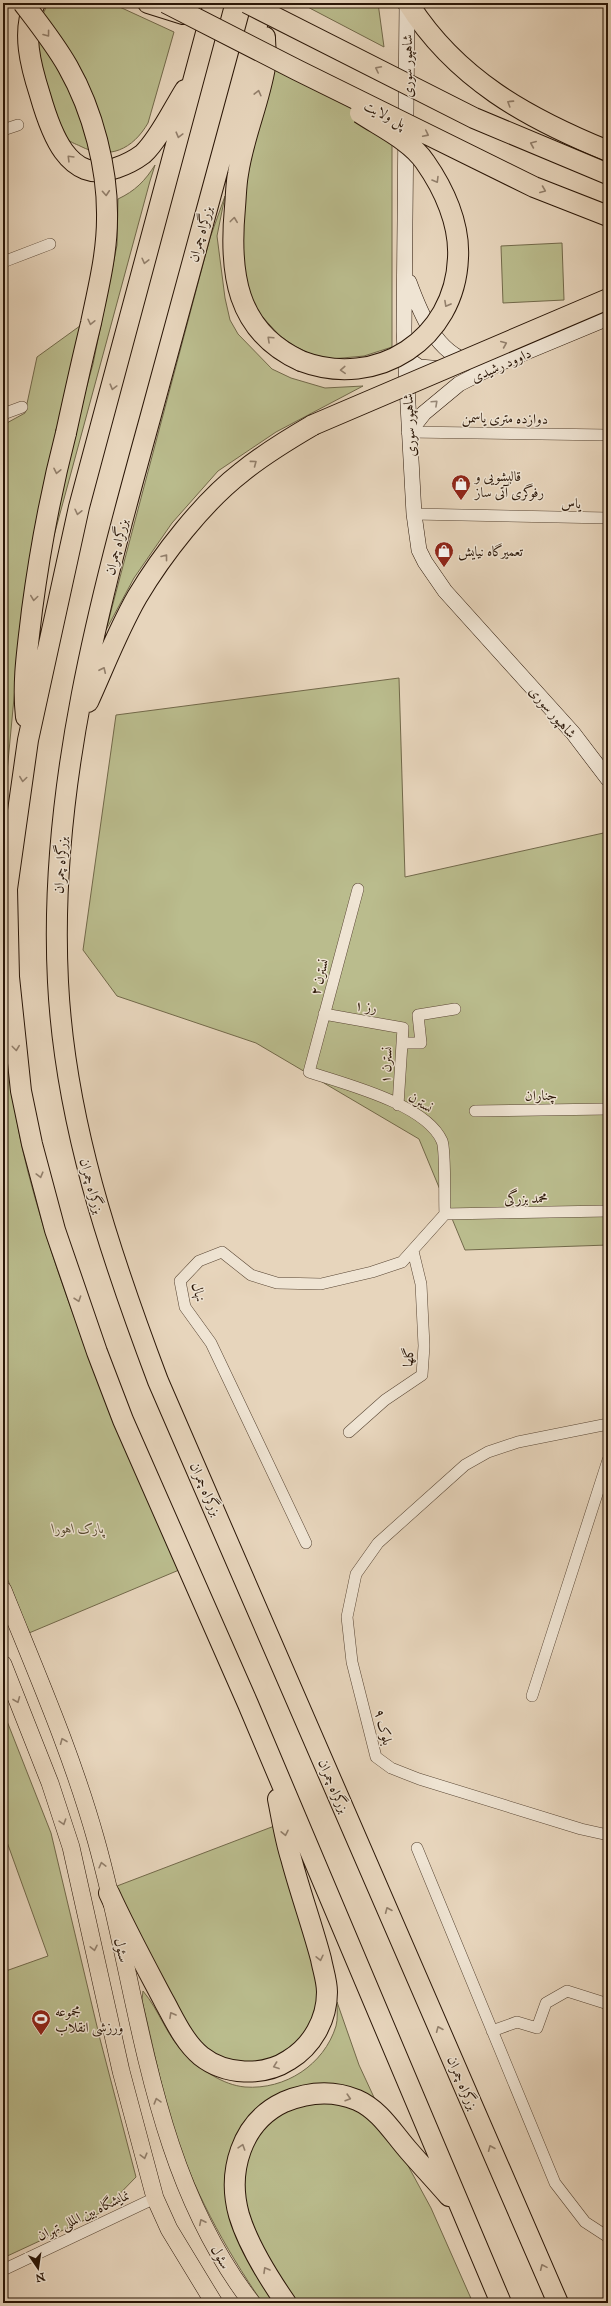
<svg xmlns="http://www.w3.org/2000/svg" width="611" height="2306" font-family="'IM FELL Great Primer',Amiri,serif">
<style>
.green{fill:#babc8d;stroke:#72694a}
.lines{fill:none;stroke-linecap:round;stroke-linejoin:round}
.street-casing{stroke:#594634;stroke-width:12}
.secondary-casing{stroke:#2a1607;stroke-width:16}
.primary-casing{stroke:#2a1607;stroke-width:18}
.highway-casing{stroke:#2a1607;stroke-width:22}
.street{stroke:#efe4d3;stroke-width:11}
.secondary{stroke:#efe4d3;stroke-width:15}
.primary{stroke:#e7d5bc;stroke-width:17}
.highway{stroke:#e7d5bc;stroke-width:20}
.highway-bridge-casing{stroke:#2a1607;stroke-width:22;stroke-linecap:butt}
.highway-bridge{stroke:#e7d5bc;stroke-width:20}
.oneway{stroke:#927f6b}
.oneway2{stroke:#968777}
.labels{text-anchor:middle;stroke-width:3;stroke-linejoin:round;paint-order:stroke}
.street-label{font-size:14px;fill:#2a1607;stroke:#efe4d3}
.poi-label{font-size:14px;fill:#2a1607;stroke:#efe4d3;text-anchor:start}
.park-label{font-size:14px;font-style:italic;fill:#55482f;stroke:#efe4d3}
</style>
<rect width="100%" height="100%" fill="#e7d5bc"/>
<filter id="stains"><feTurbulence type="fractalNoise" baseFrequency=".005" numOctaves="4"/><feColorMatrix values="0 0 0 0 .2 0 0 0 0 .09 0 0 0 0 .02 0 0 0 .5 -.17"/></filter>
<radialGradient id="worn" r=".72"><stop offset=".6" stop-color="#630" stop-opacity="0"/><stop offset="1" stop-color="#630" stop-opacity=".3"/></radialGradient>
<path class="green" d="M48,3H111L174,32L148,123C133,149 109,161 80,146C76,144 69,142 67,138C55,124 35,58 34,40C33,32 45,11 48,3Z
M300,3H378L384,47Z
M269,65L392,128V347L364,356L331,359L311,354L294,346L279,335L249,302L233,245Z
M155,165L150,181L45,569L64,468L93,364L117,245L118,199C135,191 145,181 155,165Z
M225,196L217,236L225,298L230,320L238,334L272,369L291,378L325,388L363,386L276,432L218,471L172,523L134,578L106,630L210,238Z
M562,243L564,300L503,303L501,246Z
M84,323L20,634L3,815V468L5,424L25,413L37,357Z
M399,678L405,877L608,832V1245L465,1250L419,1139L256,1043L117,996L83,950L116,715Z
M3,1020C9,1071 15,1122 28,1172C64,1310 123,1439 179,1570L29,1633L3,1568Z
M3,1711L51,1833L100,2039L136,2177L102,2212L3,2258V1972L48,1956L3,1831Z
M277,1825L322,1989L310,2030L278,2059L236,2064L204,2048L191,2034L122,1903L117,1886Z
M143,1991C160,2011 167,2038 187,2056C202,2070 223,2085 245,2087C285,2090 324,2065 336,2026C338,2019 337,2009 337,2002L359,2065L378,2106L295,2089L228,2167L277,2303L262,2302C224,2247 192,2188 172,2124C160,2083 152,2041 142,2000Z
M320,2100L359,2108L400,2151L431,2208L473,2303H296L293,2299C263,2250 214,2176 267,2126C273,2121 279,2113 285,2109C295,2104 310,2102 320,2100Z"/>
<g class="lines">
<g class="street-casing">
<path id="street" d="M3,130L18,125
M3,262L50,244
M3,414L22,407
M409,432L608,435
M414,514L608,518
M358,889L309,1072C345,1084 426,1104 442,1141C446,1150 444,1201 445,1214
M324,1014L403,1028L398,1105
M402,1043H421L418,1015L455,1009
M475,1111L608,1109
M445,1214L608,1211
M608,1424L518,1442L488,1452L465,1465L378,1543L356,1574L347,1617L352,1662L376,1757L391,1768L419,1779L581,1829L608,1835
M349,1432L385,1400L422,1375L424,1346L421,1284L413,1251
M306,1543L211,1343L185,1307L180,1281L199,1261L222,1252L251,1275L277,1283L321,1284L372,1272L402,1262L445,1214
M532,1696L608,1460
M417,1848L555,2183L585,2222L608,2237
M492,2031L517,2022L537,2028L546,2003L567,1991L608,2004
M3,2270L155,2198"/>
</g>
<g class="secondary-casing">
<path id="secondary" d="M407,3L404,331L414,514L419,550L425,562L445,591L573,733L608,779
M409,282C420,312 436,354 471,362
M405,357L419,367L444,369
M409,432L424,413L459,384L500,363L608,318"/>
</g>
<g class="primary-casing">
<path id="primary" d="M3,1590C36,1672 72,1754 96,1840C140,1996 149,2170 252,2303
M3,1664L50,1783L71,1847L121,2071L155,2198L169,2229L214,2303"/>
</g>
<g class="highway-casing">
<path id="highway" d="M35,3C21,31 31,67 40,95C50,130 68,186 116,168C125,165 135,160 143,154C159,139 173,109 185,90
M148,3L183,14
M214,3L79,507L28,740L7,889L9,977L21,1091L32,1144L55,1230L97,1352L123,1420L248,1704L501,2303
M263,3C226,140 188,278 151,415C100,600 48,789 58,982C65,1121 109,1251 158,1381L558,2303
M408,3C456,79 527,118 608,151
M265,37C265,47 267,58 265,67C259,103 243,138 238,174C236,185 236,196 235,207C229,271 235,331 301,361
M88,702C104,667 118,630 137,597C162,555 203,502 242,472C264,454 289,439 313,425
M26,717C22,681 28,646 32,610C40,550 51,491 66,433
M109,1893C126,1930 145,1965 164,2001C174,2019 184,2042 201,2056C225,2075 263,2077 289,2060C312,2046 327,2020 327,1992C327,1981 323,1970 321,1959C312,1925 300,1892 291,1858C285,1839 282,1819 278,1799
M286,2303C268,2277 248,2245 239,2215C227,2172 241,2122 284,2102C308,2092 333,2090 357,2100C380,2110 393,2133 409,2151C422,2166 436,2181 449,2196"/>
</g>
<use href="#street" class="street"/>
<use href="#secondary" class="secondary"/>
<use href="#primary" class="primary"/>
<use href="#highway" class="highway"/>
<g class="highway-bridge-casing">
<path id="highway-bridge" d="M23,3C39,24 55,44 68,67C93,111 108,169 107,219C107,254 98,289 91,323C82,360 74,396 66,433
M166,3L297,70L534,187L608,216
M247,3L474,118L608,174
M301,361C377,390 455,339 458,258C460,224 444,189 425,162C411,141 381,127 360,113
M313,425L608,299"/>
</g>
<use href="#highway-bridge" class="highway-bridge"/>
</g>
<defs><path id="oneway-chevron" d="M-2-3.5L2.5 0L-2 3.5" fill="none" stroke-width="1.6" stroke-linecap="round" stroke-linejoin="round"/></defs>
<g class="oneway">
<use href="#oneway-chevron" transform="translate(47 34) rotate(53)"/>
<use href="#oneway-chevron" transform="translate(378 69) rotate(-153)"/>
<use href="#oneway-chevron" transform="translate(258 93) rotate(-76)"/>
<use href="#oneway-chevron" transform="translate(510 103) rotate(-148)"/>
<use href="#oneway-chevron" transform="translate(426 134) rotate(26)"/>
<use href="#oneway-chevron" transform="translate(179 135) rotate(105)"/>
<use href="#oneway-chevron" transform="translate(533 144) rotate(-157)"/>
<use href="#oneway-chevron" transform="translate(70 158) rotate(-135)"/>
<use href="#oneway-chevron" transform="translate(436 180) rotate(59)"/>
<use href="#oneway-chevron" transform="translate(543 190) rotate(22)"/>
<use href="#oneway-chevron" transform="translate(106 193) rotate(86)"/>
<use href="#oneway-chevron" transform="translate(234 220) rotate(-83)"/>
<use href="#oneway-chevron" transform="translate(145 261) rotate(104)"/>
<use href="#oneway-chevron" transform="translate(447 304) rotate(119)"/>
<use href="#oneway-chevron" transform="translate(91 322) rotate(103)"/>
<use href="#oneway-chevron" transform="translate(270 339) rotate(-137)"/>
<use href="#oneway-chevron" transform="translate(504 344) rotate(-23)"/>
<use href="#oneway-chevron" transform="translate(343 370) rotate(177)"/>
<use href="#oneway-chevron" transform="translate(113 387) rotate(105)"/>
<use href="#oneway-chevron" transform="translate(254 463) rotate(-37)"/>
<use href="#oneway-chevron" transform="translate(57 471) rotate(102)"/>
<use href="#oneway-chevron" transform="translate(78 512) rotate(103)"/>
<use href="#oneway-chevron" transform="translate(165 557) rotate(-52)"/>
<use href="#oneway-chevron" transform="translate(34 598) rotate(98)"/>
<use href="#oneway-chevron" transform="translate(103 670) rotate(-65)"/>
<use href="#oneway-chevron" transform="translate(23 779) rotate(98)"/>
<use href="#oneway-chevron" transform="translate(16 1048) rotate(83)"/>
<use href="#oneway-chevron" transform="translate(40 1175) rotate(75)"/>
<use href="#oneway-chevron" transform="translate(78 1299) rotate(71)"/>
<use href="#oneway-chevron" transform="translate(17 1700) rotate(68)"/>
<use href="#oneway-chevron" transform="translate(63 1741) rotate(-112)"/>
<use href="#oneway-chevron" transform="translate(63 1822) rotate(72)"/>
<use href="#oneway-chevron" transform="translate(285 1833) rotate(78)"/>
<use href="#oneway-chevron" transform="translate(102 1865) rotate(-104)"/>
<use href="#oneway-chevron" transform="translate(388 1910) rotate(-113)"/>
<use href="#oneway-chevron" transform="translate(94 1948) rotate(78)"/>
<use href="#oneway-chevron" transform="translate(320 1958) rotate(77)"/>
<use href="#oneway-chevron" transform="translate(172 2015) rotate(-119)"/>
<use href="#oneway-chevron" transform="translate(439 2029) rotate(-113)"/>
<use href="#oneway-chevron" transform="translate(276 2066) rotate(160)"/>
<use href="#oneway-chevron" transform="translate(348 2098) rotate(17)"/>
<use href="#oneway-chevron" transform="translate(157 2101) rotate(-106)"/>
<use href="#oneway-chevron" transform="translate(242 2147) rotate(-72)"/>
<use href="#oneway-chevron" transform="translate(491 2148) rotate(-113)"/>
<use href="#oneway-chevron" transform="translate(144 2156) rotate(75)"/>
<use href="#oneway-chevron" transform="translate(202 2222) rotate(-116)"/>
<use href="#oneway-chevron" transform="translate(543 2267) rotate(-114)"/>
<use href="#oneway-chevron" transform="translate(266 2270) rotate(-120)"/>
</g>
<use class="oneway2" href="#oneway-chevron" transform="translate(435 403) rotate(-43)"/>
<defs>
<g id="shop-pin" transform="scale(1)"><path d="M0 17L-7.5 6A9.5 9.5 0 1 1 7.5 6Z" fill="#8f2418" stroke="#efe4d3"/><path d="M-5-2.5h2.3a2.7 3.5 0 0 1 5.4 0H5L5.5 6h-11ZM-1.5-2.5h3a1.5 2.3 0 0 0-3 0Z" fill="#fff"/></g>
<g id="stadium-pin" transform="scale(1)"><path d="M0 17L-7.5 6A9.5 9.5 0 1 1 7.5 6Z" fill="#8f2418" stroke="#efe4d3"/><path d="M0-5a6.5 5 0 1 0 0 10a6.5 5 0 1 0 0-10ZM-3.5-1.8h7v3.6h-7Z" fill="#fff"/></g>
</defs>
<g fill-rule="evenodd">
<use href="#shop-pin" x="461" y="484"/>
<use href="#shop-pin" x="444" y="551"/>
<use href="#stadium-pin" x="41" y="2019"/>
</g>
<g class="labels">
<g class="street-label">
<text transform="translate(407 66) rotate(-90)" y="5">شاهپور سوری</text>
<text transform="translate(385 114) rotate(26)" y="5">پل ولایت</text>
<text transform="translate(200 234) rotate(-75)" y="5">بزرگراه چمران</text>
<text transform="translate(501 365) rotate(-24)" y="5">داوود رشیدی</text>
<text transform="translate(505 418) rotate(1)" y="5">دوازده متری یاسمن</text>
<text transform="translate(409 425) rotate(-93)" y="5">شاهپور سوری</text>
<text transform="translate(571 503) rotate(1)" y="5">یاس</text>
<text transform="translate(116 547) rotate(-76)" y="5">بزرگراه چمران</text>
<text transform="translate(553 712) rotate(49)" y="5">شاهپور سوری</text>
<text transform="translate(60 865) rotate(-86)" y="5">بزرگراه چمران</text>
<text transform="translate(319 977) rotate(-75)" y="5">نسترن ۲</text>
<text transform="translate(366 1006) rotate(9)" y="5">رز ۱</text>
<text transform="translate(386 1065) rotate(-86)" y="5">نسترن ۱</text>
<text transform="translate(541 1095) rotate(-1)" y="5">چناران</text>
<text transform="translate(421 1102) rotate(33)" y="5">نسترن</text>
<text transform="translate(92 1186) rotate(75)" y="5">بزرگراه چمران</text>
<text transform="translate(526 1198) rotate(-1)" y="5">محمد بزرگی</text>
<text transform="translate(199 1292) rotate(76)" y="5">نهال</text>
<text transform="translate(408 1357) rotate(-85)" y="5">گلها</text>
<text transform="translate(206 1489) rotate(66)" y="5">بزرگراه چمران</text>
<text transform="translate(384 1727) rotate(76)" y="5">بلوک ۹</text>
<text transform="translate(334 1786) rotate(67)" y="5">بزرگراه چمران</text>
<text transform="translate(122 1950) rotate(77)" y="5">سئول</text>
<text transform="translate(463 2083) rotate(67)" y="5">بزرگراه چمران</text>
<text transform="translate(83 2215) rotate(-25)" y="5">نمایشگاه بین المللی تهران</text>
<text transform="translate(221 2257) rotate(60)" y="5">سئول</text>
</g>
<g class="poi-label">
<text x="475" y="481">قالیشویی و<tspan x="475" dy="16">رفوگری آتی ساز</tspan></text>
<text x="458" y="556">تعمیرگاه نیایش</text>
<text x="55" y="2016">مجموعه<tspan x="55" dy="16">ورزشی انقلاب</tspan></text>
</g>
<g class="park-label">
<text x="78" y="1533">پارک اهورا</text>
</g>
</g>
<rect width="611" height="2306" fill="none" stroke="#e7d5bc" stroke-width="16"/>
<rect x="4" y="4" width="603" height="2298" fill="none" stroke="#2a1607" stroke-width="2"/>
<rect x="8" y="8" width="595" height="2290" fill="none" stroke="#2a1607"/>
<g transform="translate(38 2268) rotate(167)" stroke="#efe4d3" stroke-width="3" paint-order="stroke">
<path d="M0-3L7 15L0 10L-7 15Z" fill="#2a1607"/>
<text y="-6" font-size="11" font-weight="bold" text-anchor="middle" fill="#2a1607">N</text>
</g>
<rect width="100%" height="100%" filter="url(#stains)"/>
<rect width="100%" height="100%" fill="url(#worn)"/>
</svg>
